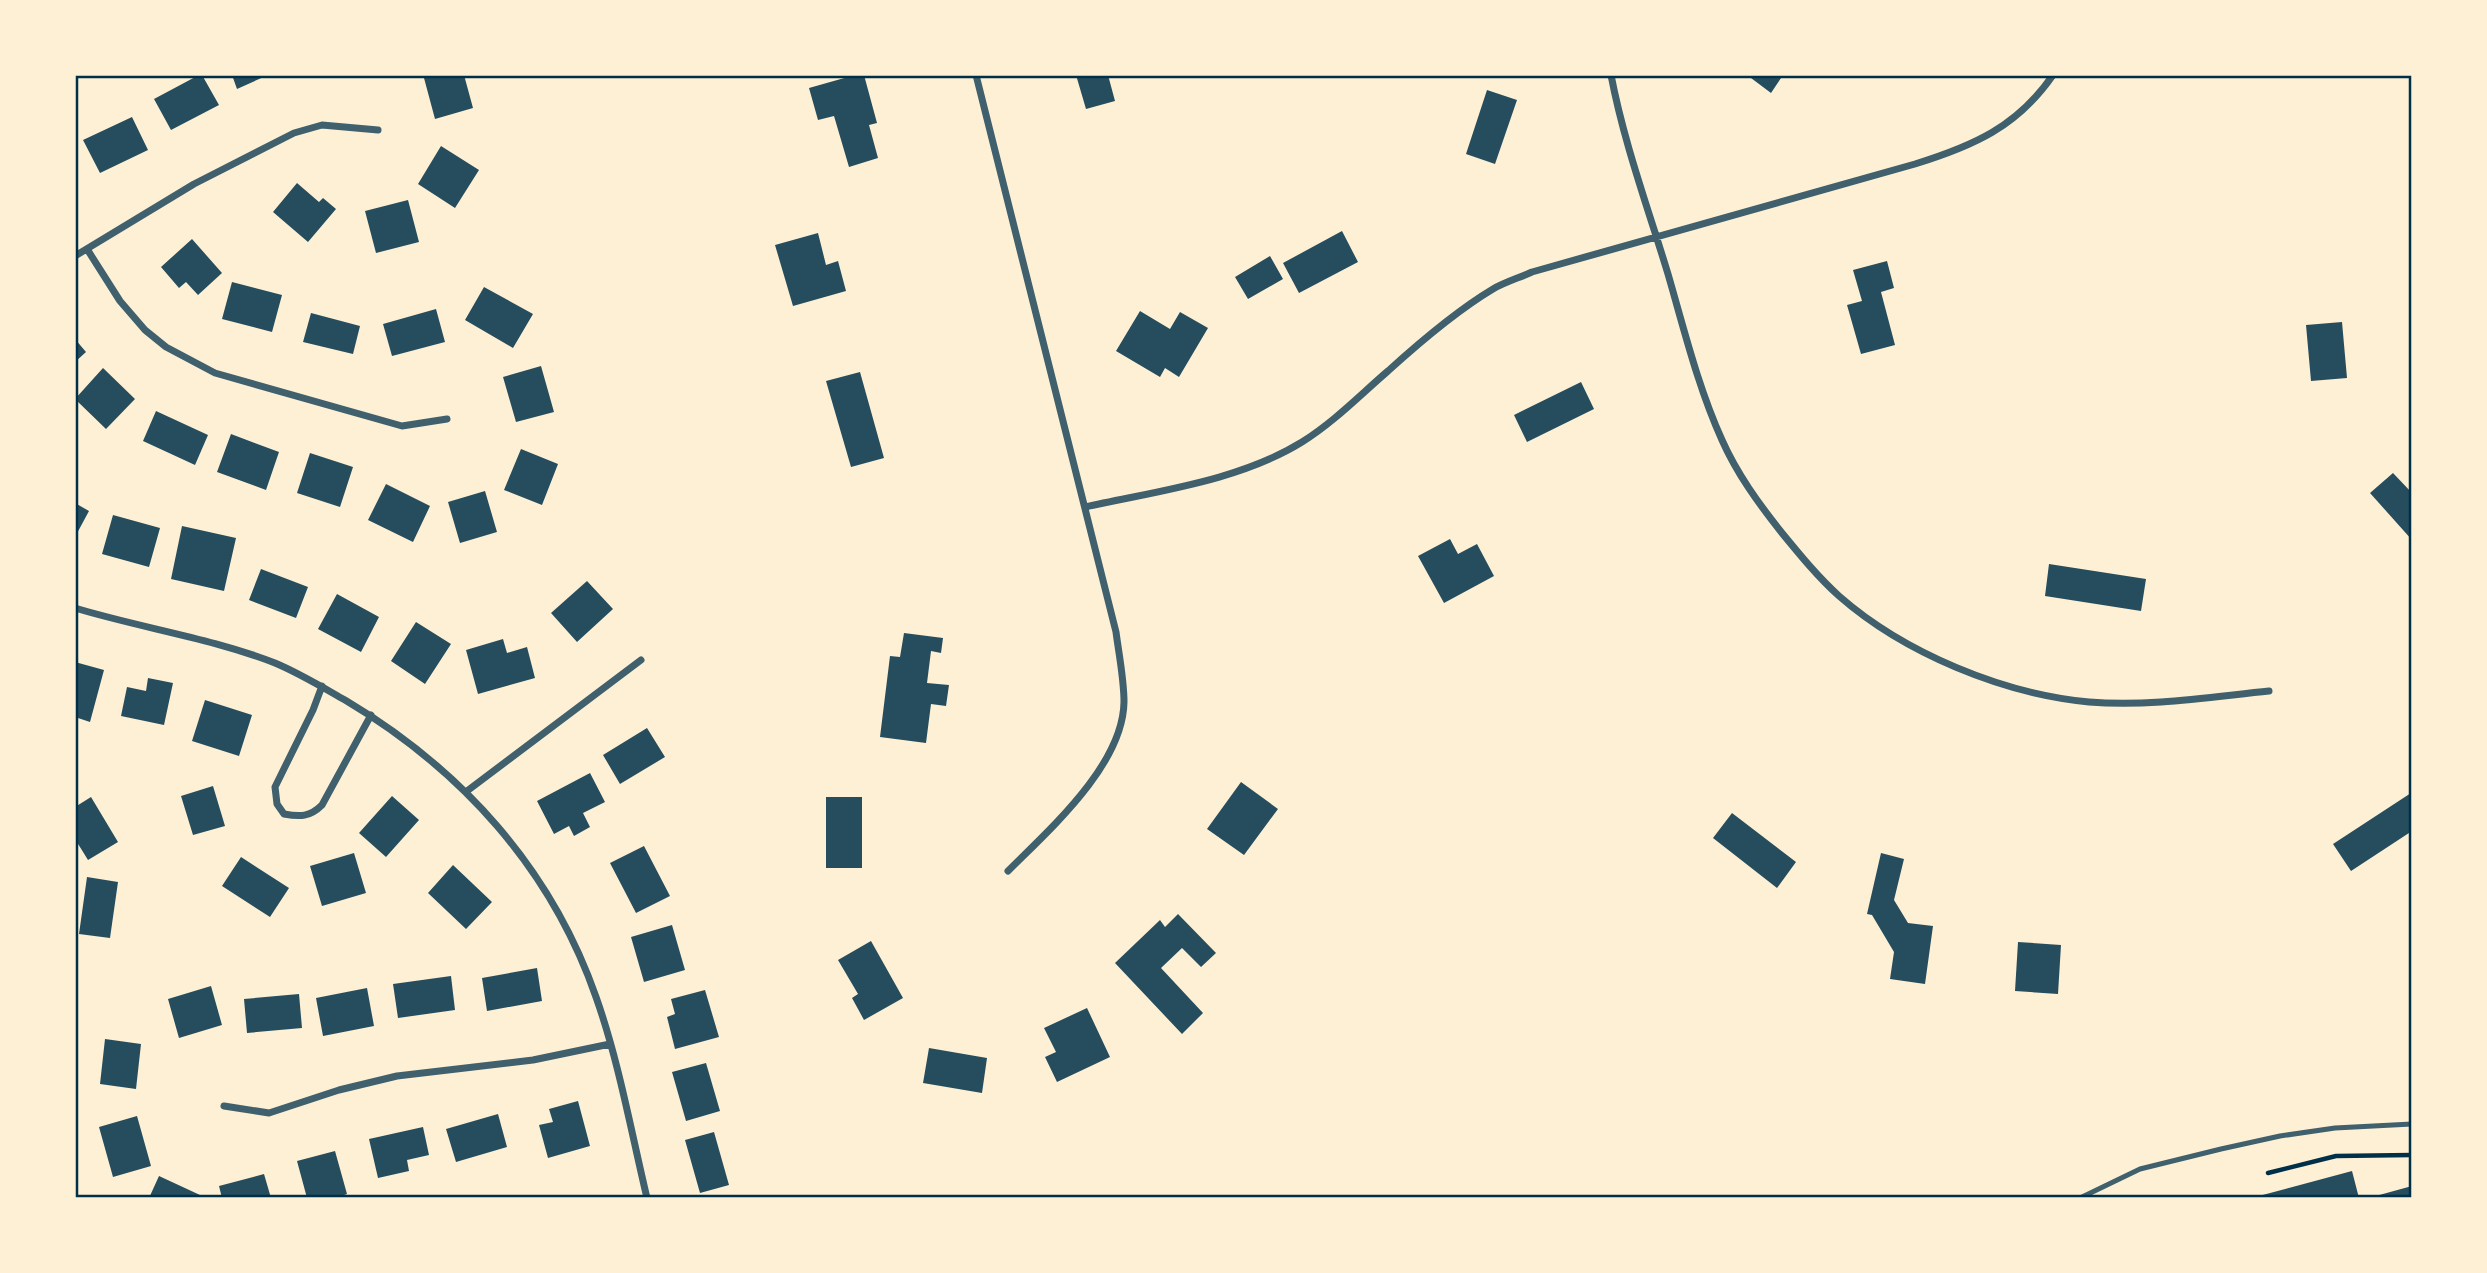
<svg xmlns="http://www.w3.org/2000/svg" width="2487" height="1273" font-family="Georgia,serif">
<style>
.building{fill:#264d5e}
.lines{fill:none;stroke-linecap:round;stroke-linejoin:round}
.path{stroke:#003049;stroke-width:4.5}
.service{stroke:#3f606c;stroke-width:5}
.minor{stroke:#3f606c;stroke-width:7}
.neatline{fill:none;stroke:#003049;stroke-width:2.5}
</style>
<rect width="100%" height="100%" fill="#fdf0d5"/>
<path class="building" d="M199,75H202L219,105L171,130L154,99Z
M232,75H268L237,89Z
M434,75H464L473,108L435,119L424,78Z
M855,75H864L877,123L869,125L878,158L849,167L834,116L818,120L809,88Z
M1076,75H1108L1115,101L1086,109Z
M1747,75H1783L1771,93Z
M1487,90L1517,100L1495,164L1466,154Z
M132,117L148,150L100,173L83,140Z
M441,146L479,170L455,208L418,184Z
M297,183L319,202L323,198L336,209L308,242L273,212Z
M408,200L419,242L376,253L365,211Z
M1342,231L1358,262L1299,293L1283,263Z
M818,233L826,265L838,261L846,291L793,306L775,245Z
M192,239L222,273L198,295L186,282L179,288L161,267Z
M1270,256L1283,279L1248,299L1235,277Z
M1887,261L1894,288L1881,292L1895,345L1861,354L1847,305L1862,301L1853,270Z
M232,282L282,295L272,332L222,319Z
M484,287L533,314L513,348L465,320Z
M436,309L445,342L392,356L383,324Z
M1140,311L1170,329L1180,312L1208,328L1179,377L1165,368L1160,377L1116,351Z
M311,313L360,326L353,354L303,342Z
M2342,322L2347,378L2311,381L2306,325Z
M75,339L86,352L75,362Z
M541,366L554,412L516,422L503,377Z
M103,368L135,399L106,429L75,399Z
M860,372L884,458L851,467L826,381Z
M1581,382L1594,409L1527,442L1514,415Z
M156,411L208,435L195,465L143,441Z
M231,434L279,452L266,490L217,472Z
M521,449L558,464L542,505L504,490Z
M310,453L353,467L340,507L297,493Z
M2393,473L2412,493V540L2370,493Z
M386,484L430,506L413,542L368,520Z
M485,491L497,532L460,543L448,502Z
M75,503L89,511L75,537Z
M113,515L160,528L149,567L102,554Z
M182,526L236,538L224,591L171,579Z
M1450,539L1458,554L1477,544L1494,576L1444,603L1418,556Z
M2049,564L2146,579L2141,611L2045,596Z
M261,569L308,587L296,618L249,600Z
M587,581L613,609L577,642L551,613Z
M337,594L379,617L361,652L318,629Z
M416,622L451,644L425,684L391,661Z
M904,633L943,638L941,653L931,651L927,683L949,685L946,706L931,704L926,743L880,737L890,656L900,657Z
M503,639L507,653L527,647L535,678L478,694L466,650Z
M75,662L104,670L90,722L75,717Z
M148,678L173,683L164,725L121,716L127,687L146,691Z
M205,700L252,715L239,756L192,741Z
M647,728L665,757L620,784L603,755Z
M590,773L605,802L583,813L590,827L574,836L569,826L554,834L537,801Z
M1241,782L1278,809L1244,855L1207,829Z
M213,786L225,826L193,835L181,796Z
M2411,793L2412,831L2351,871L2333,844Z
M392,796L419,820L386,857L359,833Z
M91,797L118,842L88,860L75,839V807Z
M826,797H862V868H826Z
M1732,813L1796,862L1777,888L1713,838Z
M644,846L670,896L636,913L610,863Z
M354,853L366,893L322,906L310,866Z
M1881,853L1904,859L1894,900L1908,923L1933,926L1925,984L1890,979L1894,952L1872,915L1867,914Z
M241,857L289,888L270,917L222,886Z
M453,865L492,902L466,929L428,893Z
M87,877L118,882L110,938L79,934Z
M1178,914L1216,953L1201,967L1182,948L1161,968L1203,1013L1182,1034L1115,963L1160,920L1165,927Z
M672,925L685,970L644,982L631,937Z
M871,941L903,998L864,1020L852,998L858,994L838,960Z
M2018,942L2061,945L2058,994L2015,991Z
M537,968L542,1001L487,1011L482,978Z
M451,976L455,1010L398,1018L393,984Z
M211,986L222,1025L179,1038L168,999Z
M367,988L374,1026L323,1036L316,998Z
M705,990L719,1037L675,1049L667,1017L675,1014L671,999Z
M299,994L302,1028L247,1033L244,999Z
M1087,1008L1110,1057L1057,1082L1045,1057L1056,1052L1044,1028Z
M105,1039L141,1044L136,1089L100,1084Z
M929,1048L987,1058L982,1093L923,1083Z
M706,1063L720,1111L686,1121L672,1072Z
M578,1101L590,1146L548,1158L539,1125L553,1122L549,1109Z
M498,1114L507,1147L456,1162L446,1129Z
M137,1116L151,1166L113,1177L99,1127Z
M423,1127L429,1155L407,1160L409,1171L378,1178L369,1139Z
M714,1132L729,1185L700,1193L685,1140Z
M335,1151L347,1194L336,1198H307L297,1161Z
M2352,1171L2359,1198H2255V1197Z
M264,1174L271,1198H222L219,1186Z
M159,1176L200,1195L198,1198H149Z
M2412,1186V1198H2372V1197Z"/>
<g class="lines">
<path class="path" d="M2268,1173L2336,1156L2412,1155"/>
<path class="service" d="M2080,1198L2140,1169L2221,1149L2280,1136L2335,1128L2412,1124"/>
<path class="minor" d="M976,75L1116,632C1119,655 1124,679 1124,702C1123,765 1050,829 1008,871
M1611,75C1624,143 1648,208 1668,274C1684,329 1698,387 1722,440C1737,474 1759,504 1782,533C1800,555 1818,577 1839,596C1904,653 2003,694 2089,702C2149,707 2210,697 2269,691
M87,249L120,301L145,330L166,347L215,373L402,426L447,419
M75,256L194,184L294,133L322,125L378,130
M1085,507C1156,491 1239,481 1302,442C1334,422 1360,395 1388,371C1420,342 1456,311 1493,289C1505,282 1519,278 1532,272L1915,164C1973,146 2017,127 2053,75
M75,608C141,628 211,638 275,663C299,673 322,687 345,700C461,769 551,868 596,997C619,1062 631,1131 647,1198
M322,686L313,710L275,787L277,804L284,814C300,817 310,817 322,805L371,715
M467,791L641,660
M224,1106L269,1113L339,1090L397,1076L533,1060L610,1044"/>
</g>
<rect width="2487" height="1273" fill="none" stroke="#fdf0d5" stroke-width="154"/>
<rect x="77" y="77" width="2333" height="1119" class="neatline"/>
</svg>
